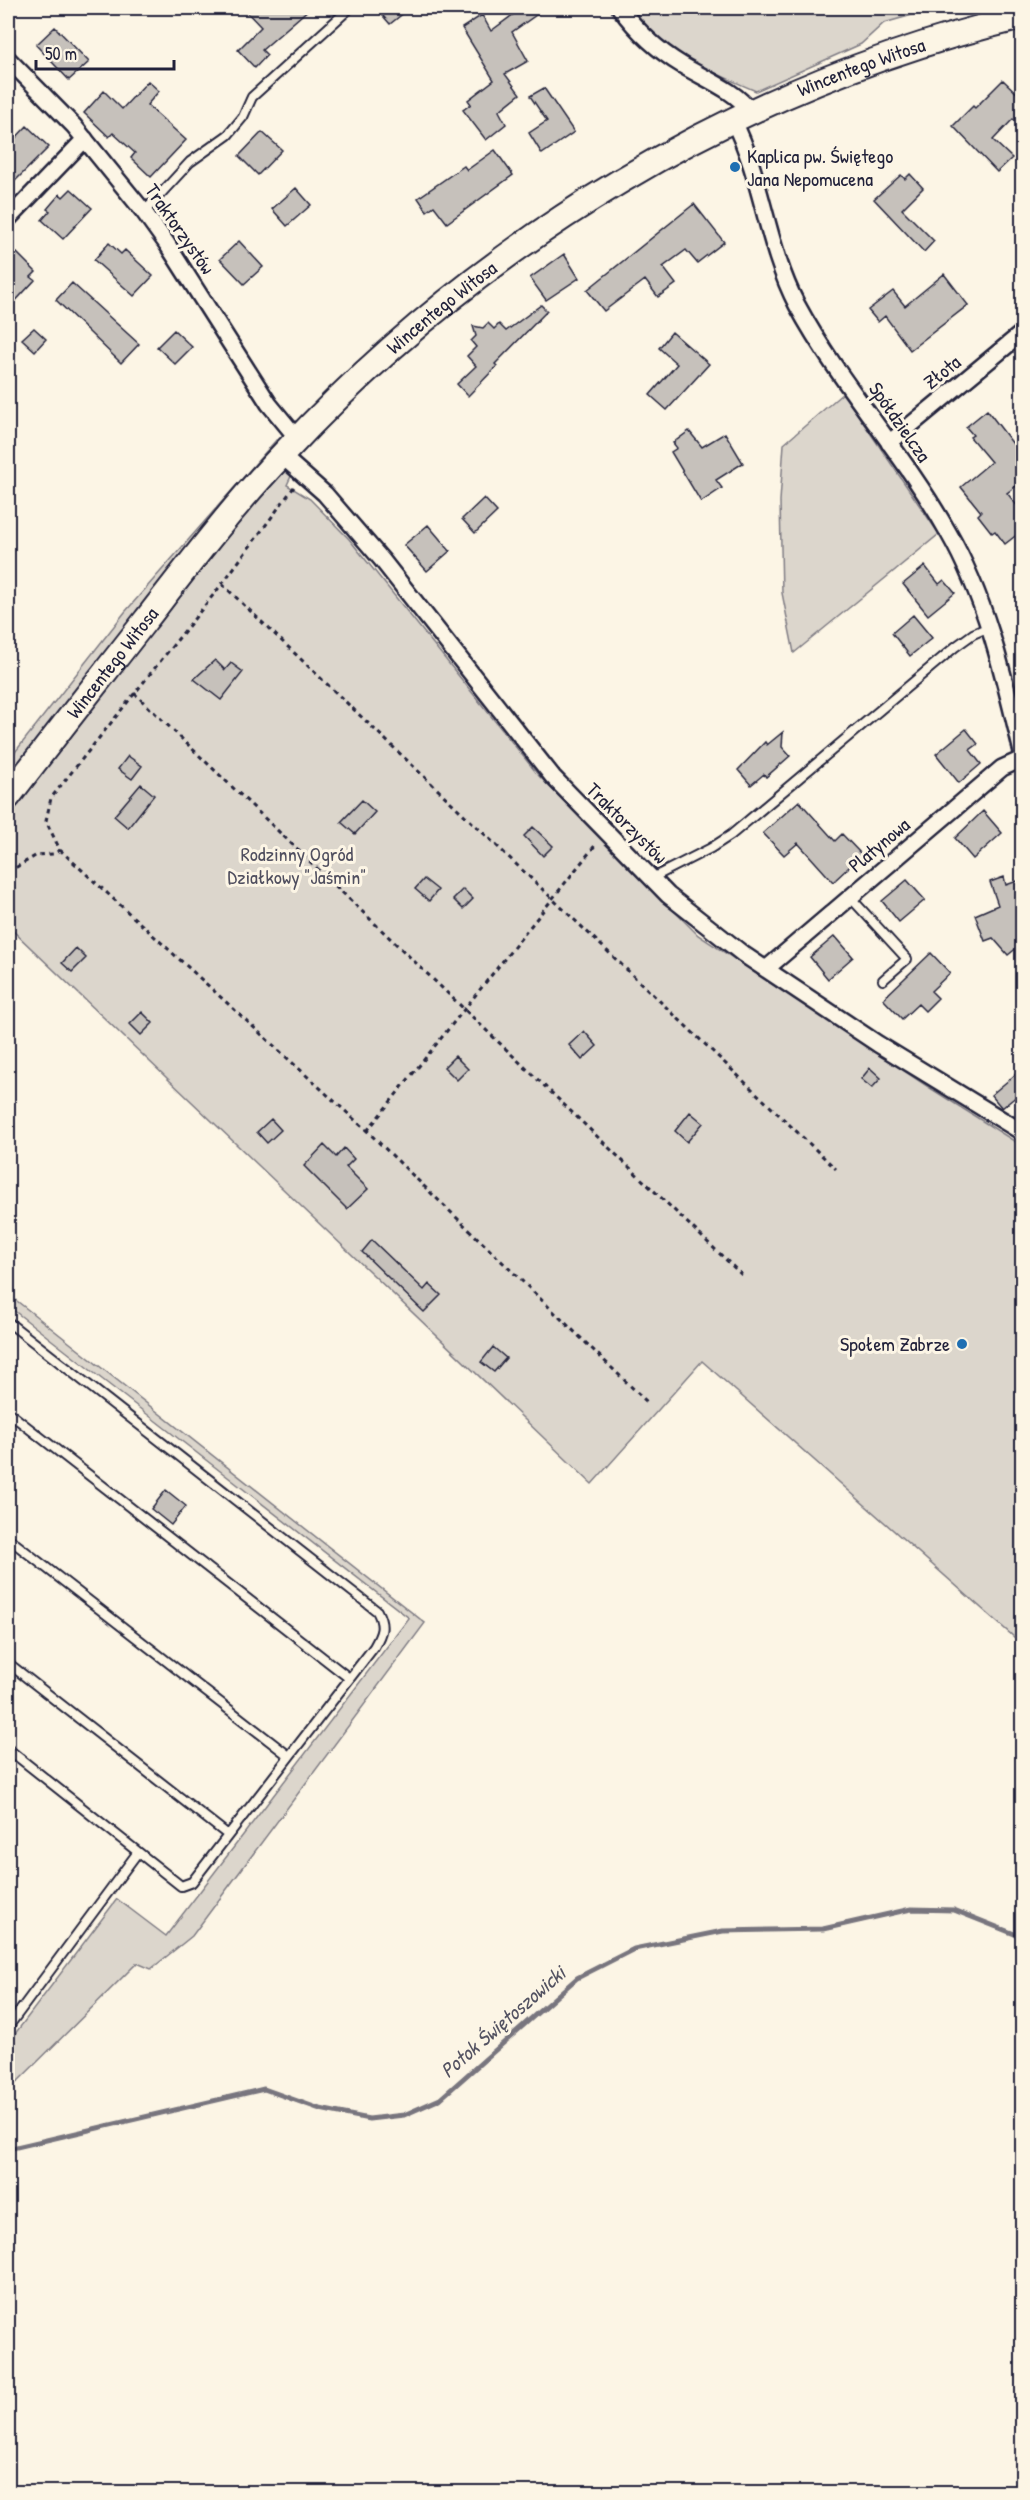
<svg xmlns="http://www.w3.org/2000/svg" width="1030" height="2500" font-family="'Patrick Hand',sans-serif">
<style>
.green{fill:#dcd6cc;stroke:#7f7c84;stroke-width:1.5}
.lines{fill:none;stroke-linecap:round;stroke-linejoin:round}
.stream{stroke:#78757e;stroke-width:5}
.building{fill:#c6c1bb;stroke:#22223b;stroke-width:1.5}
.lane-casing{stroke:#22223b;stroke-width:12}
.street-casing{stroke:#22223b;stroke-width:20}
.primary-casing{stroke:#22223b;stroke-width:28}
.path{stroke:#22223b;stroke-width:3;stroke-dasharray:4.5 4.5;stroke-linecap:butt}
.lane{stroke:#fcf5e5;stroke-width:8}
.street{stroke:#fcf5e5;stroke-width:15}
.primary{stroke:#fcf5e5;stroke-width:24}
.poi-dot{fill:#1f6fb2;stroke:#fcf5e5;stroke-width:2}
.labels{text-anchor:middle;stroke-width:6;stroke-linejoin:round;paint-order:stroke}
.street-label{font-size:20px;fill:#22223b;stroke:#fcf5e5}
.poi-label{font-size:20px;fill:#22223b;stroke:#fcf5e5;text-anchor:start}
.park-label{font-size:20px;fill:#504f5f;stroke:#fcf5e5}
.water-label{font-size:21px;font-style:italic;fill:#545362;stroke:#fcf5e5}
</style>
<rect width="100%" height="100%" fill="#fcf5e5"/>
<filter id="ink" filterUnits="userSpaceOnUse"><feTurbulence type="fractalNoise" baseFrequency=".0167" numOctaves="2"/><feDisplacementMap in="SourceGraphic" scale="12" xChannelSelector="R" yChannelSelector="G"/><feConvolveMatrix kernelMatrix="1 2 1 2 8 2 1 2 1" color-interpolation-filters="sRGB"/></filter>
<g filter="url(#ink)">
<path class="green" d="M631,8H819L820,12L831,8H937L884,23L861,44L756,91C723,77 674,56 648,31C642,24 637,15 631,8Z
M843,393L939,534L794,653L782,593L780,501L784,444Z
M277,439L257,467L8,781V761L125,612Z
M284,471H291L292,474L287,485L310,499L349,539L539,776L698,935L927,1086L1022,1146V1644L702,1361L592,1484L13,931L8,938V815L275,476Z
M8,1294L425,1623L192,1936L151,1969L137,1963L8,2091V2043L117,1899L166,1936L409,1618L8,1306Z"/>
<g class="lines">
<path class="stream" d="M8,2149L264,2089L320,2109L369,2119L404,2115L440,2099L577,1978L634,1949L723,1931L823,1929L911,1909L954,1910L1022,1937"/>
</g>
<path class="building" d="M243,8H310L262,50L267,55L255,68L238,50L261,27Z
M376,8H410L390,24Z
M522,8H546L512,32L528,61L505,74L520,94L499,111L506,124L486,140L463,110L471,104L468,100L494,80L462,28L482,15L491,31Z
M55,27L89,62L69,80L36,45Z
M1003,80L1023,99V128L1013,119L993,140L1012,158L997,172L953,126L973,106L975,108Z
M148,81L159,91L147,105L186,140L151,177L131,158L135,153L113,133L109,137L84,113L104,91L122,109Z
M544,88L574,132L542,154L529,133L547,121L530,96Z
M27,126L49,147L8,188V146Z
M262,132L282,150L258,175L239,156Z
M495,150L513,175L447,223L434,206L427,211L418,198L464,166L467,170Z
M910,174L923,188L902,209L934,241L924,252L874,199L901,175L905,179Z
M296,188L311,205L287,226L272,209Z
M71,189L92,208L63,239L42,220L50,211L47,209L53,202L60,194L63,197Z
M694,204L724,242L697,263L686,250L663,267L676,284L658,297L645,280L604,311L587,290Z
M239,241L263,267L244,284L220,259Z
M109,243L121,254L125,250L153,276L134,296L94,260Z
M8,244L36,272L31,277L35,280L8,309Z
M564,254L579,278L546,300L530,278Z
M944,274L968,305L910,350L885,316L878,322L868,310L893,291L905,306Z
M72,283L139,344L121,363L56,300Z
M541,305L547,311L495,364L497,366L468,396L457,384L476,366L467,356L476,347L471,341L476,336L473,326L483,328L488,323L494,329L499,324L506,331Z
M34,328L46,339L35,351L22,339Z
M174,330L192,347L175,364L157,347Z
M672,332L709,364L667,410L650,395L677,364L659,348Z
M987,410L1023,457V481L1007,493L1023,513V530L1005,544L995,531L992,533L978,515L981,512L961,487L991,462L970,437L973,435L966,427Z
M689,431L702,447L725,433L743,463L716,480L722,488L701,502L671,452L677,448L673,443Z
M484,498L497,512L475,533L462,519Z
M428,525L450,551L427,571L404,545Z
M925,566L939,584L944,580L955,593L928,615L903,584Z
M913,615L932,638L910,656L892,633Z
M215,660L225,670L231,663L243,672L221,700L194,679Z
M966,729L978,744L970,750L981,764L959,783L936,754Z
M783,732L782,747L790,756L766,777L764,774L751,785L738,770L765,742L767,745Z
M128,756L142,766L132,779L118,769Z
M141,784L154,795L128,828L114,816Z
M362,800L375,812L355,834L341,822Z
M799,801L835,841L842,834L862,855L833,882L798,843L784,855L763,833Z
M983,811L1002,833L973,859L955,838Z
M533,827L553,846L543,856L524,836Z
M1004,877L1006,885L1023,879V943L1008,955L993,938L985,941L975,915L998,905L990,882Z
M424,879L438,890L429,901L415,889Z
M907,880L925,900L899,922L882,901Z
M463,889L473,899L463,909L453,899Z
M835,936L853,957L828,979L810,957Z
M76,948L86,958L72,972L62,963Z
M931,953L950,973L931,991L938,998L925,1011L918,1004L902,1019L883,999Z
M142,1012L153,1023L141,1035L130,1024Z
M584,1031L597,1046L582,1060L569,1045Z
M455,1056L468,1069L457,1080L444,1067Z
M870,1068L881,1078L872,1088L861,1079Z
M1023,1068V1091L1002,1108L991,1095Z
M690,1112L703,1123L687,1142L675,1131Z
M271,1119L281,1130L267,1143L257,1132Z
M324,1145L336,1157L344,1148L354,1159L346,1167L368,1189L347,1209L304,1166Z
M372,1240L424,1290L429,1284L441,1295L424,1312L362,1252Z
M493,1347L506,1358L494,1372L481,1362Z
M166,1490L186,1506L171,1525L151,1509Z"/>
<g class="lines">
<g class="lane-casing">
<path id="lane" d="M144,212L190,162L228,135L243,117L252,97L350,8
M652,878L711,848L731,835L955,647L973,634L989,627
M850,897L907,959L883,980
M8,1322L377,1611C385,1626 382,1633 374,1647L192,1882L181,1886L8,1749
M8,1412L349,1678
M8,1538L289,1756
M8,1663L228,1835
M8,2027L138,1852"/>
</g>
<g class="street-casing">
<path id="street" d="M620,8C637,31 657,50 682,65C705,79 735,90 751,112
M8,59L74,126L144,212L167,244L269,404L297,438
M733,120C763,179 766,246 797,305C840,385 904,453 948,532C987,600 1004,677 1022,752
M8,219L85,139
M889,443L1022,333
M281,455L325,494L382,560L553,777L668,895L743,954L878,1044L1022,1132
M766,969L1002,768L1022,759"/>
</g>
<g class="primary-casing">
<g id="primary">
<path id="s1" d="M8,797C53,738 99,680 145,621C190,563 234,505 284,453C482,241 739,84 1022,17"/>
</g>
</g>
<path class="path" d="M294,487L222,584L51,798L46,821L60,850L367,1131L647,1402
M222,584L836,1169
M134,693L745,1278
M8,872L37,855L53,854L60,850
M367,1131L597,843"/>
<use href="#lane" class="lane"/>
<use href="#street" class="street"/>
<use href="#primary" class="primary"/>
</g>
</g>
<g class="poi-dot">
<circle cx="735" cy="167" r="6"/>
<circle cx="962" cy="1344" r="6"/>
</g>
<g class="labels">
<g class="street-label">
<text dy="7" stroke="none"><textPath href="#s1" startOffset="1142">Wincentego Witosa</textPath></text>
<text transform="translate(180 229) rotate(55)" y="7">Traktorzystów</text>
<text dy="7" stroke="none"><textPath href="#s1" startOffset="656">Wincentego Witosa</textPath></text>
<text transform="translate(942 372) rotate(-39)" y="7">Złota</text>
<text transform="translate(900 422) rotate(55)" y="7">Spółdzielcza</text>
<text dy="7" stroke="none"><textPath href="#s1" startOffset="170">Wincentego Witosa</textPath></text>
<text transform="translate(627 823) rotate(45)" y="7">Traktorzystów</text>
<text transform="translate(879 845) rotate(-40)" y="7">Platynowa</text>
</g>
<g class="poi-label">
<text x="747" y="163">Kaplica pw. Świętego<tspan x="747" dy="23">Jana Nepomucena</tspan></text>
<text x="950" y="1351" text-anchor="end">Społem Zabrze</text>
</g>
<g class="park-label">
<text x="297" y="861">Rodzinny Ogród<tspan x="297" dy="23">Działkowy "Jaśmin"</tspan></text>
</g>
<g class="water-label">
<text transform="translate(503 2022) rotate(-41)" y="7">Potok Świętoszowicki</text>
</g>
</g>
<rect width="1030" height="2500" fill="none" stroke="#fcf5e5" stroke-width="30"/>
<rect x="15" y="15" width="1000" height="2470" fill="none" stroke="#22223b" stroke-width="2" filter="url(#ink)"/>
<path d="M36 60v9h138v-9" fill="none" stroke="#22223b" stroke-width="3"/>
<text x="45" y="60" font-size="18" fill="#22223b" stroke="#fcf5e5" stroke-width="4.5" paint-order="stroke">50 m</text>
</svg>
